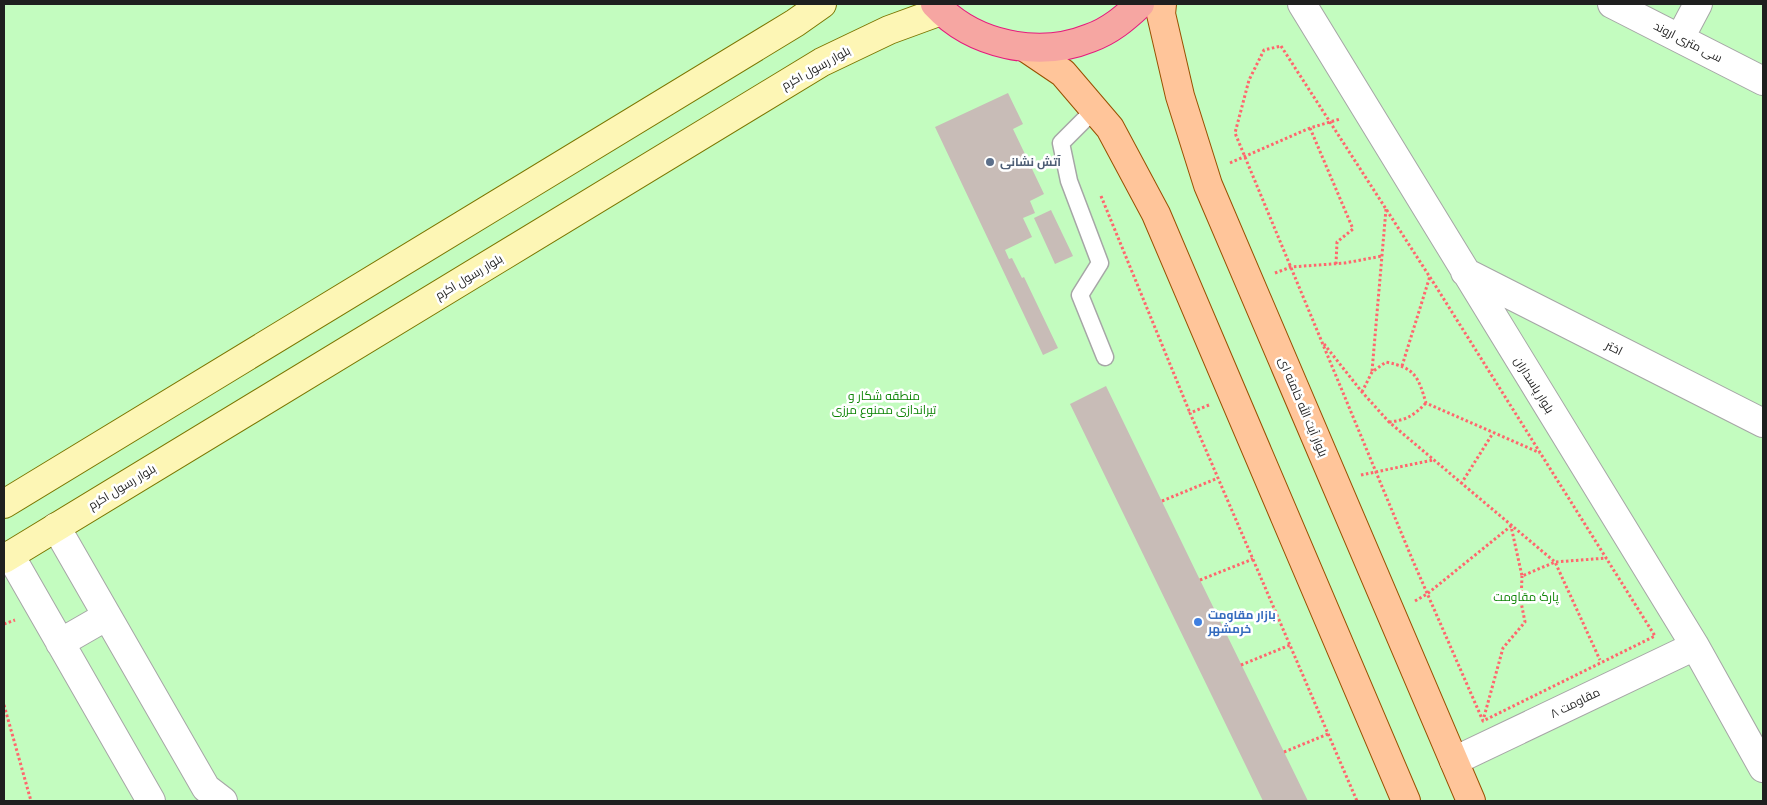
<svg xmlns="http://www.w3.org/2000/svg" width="1767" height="805" font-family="Lato,Cairo,sans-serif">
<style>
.park{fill:#c3fcbf}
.building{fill:#c8bcb7}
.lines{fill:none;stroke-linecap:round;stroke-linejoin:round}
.service-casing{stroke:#a6a6a6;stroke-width:19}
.minor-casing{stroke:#a6a6a6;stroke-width:30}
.tertiary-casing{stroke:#a6a6a6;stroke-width:30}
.secondary-casing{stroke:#7b7600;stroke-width:30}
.primary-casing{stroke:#995000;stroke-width:30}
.trunk-casing{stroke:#e51a7d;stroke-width:30}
.path{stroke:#ff666d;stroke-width:3;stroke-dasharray:2.5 2.5;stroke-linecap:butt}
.service{stroke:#fff;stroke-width:16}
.minor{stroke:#fff;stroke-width:28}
.tertiary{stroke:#fff;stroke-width:28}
.secondary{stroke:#fdf6b5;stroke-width:28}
.primary{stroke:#ffc59a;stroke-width:28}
.trunk{stroke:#f6a6a2;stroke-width:28}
.service-dot{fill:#5c6f8a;stroke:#fff;stroke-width:2}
.shop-dot{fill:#3f7fe0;stroke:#fff;stroke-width:2}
.labels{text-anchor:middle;stroke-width:5;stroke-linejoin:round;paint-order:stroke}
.street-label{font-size:12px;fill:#1f1f1f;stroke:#fff}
.service-label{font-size:12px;font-weight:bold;fill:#4e5e75;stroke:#fff;text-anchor:start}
.park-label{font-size:12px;fill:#0d8405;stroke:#fff}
.shop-label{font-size:12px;font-weight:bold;fill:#366cbe;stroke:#fff;text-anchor:start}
</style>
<rect width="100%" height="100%" fill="#f0eae4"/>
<path class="park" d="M4,4H1763V801H4Z"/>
<path class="building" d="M1008,93L1023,124L1013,129L1044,194L1030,201L1035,213L1023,218L1032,237L1005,250L1009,259L1012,258L1022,278L1024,277L1058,348L1043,355L935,127Z
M1051,210L1073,256L1055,264L1034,218Z
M1106,386L1200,580L1308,801H1263L1070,404Z"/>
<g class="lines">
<g class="service-casing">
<path id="service" d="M1094,110L1061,143L1069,181L1100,263L1080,295L1105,357"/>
</g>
<g class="minor-casing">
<path id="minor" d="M1302,4L1695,646L1763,768
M1680,38L1698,4
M1465,272L1763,423
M56,527L206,788L223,801
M10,555L151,801
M60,643L107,616
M1454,761L1695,646"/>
</g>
<g class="tertiary-casing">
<path id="tertiary" d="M1612,4L1763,81"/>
</g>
<g class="secondary-casing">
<path id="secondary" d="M4,504L795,23L822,4
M4,559L822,62L889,30L941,11"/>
</g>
<g class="primary-casing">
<path id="primary" d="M1162,4L1161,14L1180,96L1208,185L1471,801
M1026,48L1063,73L1110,128L1156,214L1406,801"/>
</g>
<g class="trunk-casing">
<path id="trunk" d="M935,4C973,45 1038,59 1090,38C1110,31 1125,18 1140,4"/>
</g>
<path class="path" d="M1281,46L1435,285L1655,636L1483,721L1413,561L1235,133L1249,80L1264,50Z
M1310,128L1353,229L1337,242L1336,264
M1230,163L1310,128L1340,119
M1101,196L1190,413
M1275,273L1291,267L1345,263L1382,256
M1324,344L1362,392L1389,422L1555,562L1600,660
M1402,366L1430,276
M1372,371L1386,209
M1362,392L1372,372L1386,362C1415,368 1418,376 1426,403L1540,453
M1209,405L1190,413L1357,801
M1389,422C1407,420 1413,416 1426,403
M1361,475L1433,460
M1461,484L1493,433
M1162,501L1218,478
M1200,580L1253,559
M1415,601L1427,594L1511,526L1522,576L1555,562L1607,558
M4,624L15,620
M1241,665L1290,645
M4,705L31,801
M1484,717L1503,648L1525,622L1521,602L1522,576
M1284,752L1328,734"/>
<use href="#service" class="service"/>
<use href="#minor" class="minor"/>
<use href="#tertiary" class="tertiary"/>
<use href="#secondary" class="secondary"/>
<use href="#primary" class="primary"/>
<use href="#trunk" class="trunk"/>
</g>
<circle class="service-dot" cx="990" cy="162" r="5"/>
<circle class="shop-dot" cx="1198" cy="622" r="5"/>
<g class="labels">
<g class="street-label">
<text transform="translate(1688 42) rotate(27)" y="4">سی متری اروند</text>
<text transform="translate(816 68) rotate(-29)" y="4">بلوار رسول اکرم</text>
<text transform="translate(469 277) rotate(-31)" y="4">بلوار رسول اکرم</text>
<text transform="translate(1614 348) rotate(27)" y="4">اختر</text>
<text transform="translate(1534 385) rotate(58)" y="4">بلوار پاسداران</text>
<text transform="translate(1303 407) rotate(67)" y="4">بلوار آیت الله خامنه ای</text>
<text transform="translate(122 487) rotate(-31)" y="4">بلوار رسول اکرم</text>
<text transform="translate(1575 703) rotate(-26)" y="4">مقاومت ۸</text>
</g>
<g class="service-label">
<text x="1000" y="166">آتش نشانی</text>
</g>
<g class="park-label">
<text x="884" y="400">منطقه شکار و<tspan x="884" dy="14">تیراندازی ممنوع مرزی</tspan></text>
<text x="1526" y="601">پارک مقاومت</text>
</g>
<g class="shop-label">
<text x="1208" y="619">بازار مقاومت<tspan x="1208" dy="14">خرمشهر</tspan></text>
</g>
</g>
<rect width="1767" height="805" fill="none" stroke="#1f1f1f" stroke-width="10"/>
</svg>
